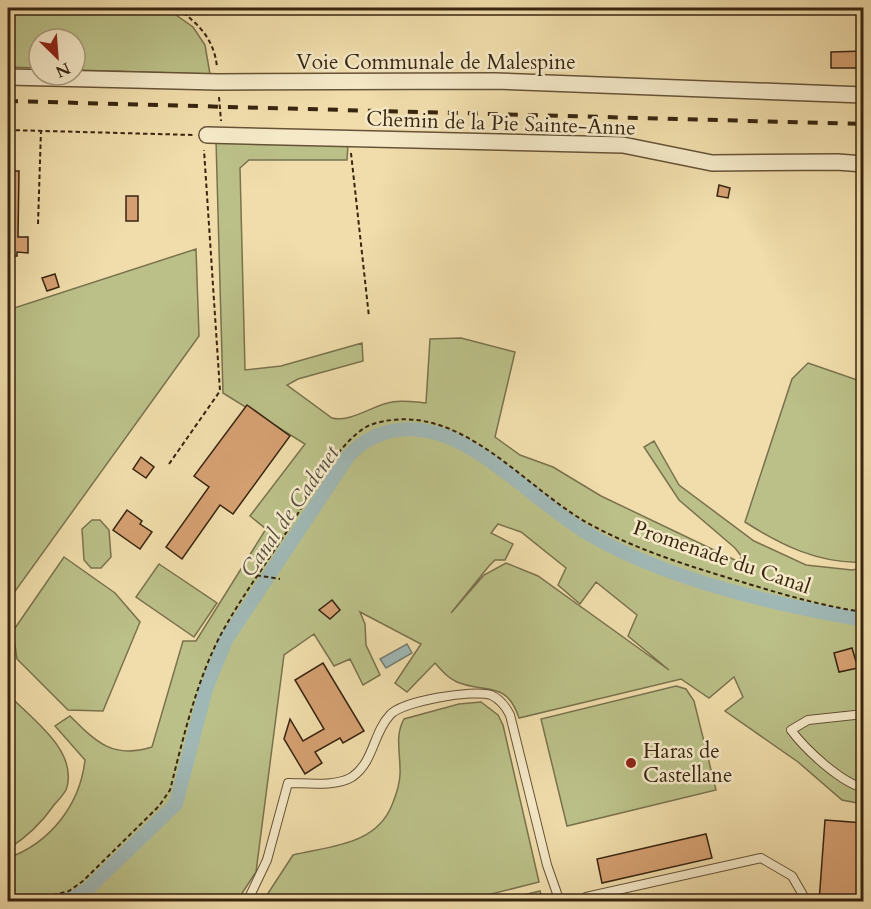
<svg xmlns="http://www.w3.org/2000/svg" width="871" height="909" font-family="Cardo,serif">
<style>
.green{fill:#bbc088;stroke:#7a724c;stroke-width:1.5;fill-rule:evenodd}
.water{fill:#a0b8b5;stroke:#767d73;stroke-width:1.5}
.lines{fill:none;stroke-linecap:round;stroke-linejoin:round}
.canal{stroke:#a0b8b5;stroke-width:14}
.building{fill:#d5a072;stroke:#382510;stroke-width:1.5}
.lane-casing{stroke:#665337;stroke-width:10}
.street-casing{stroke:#665337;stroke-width:18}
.path{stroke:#382510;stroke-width:2;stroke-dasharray:4.5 3;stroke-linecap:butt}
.lane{stroke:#f5e9c8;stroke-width:8}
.street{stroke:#f5e9c8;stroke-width:15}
.rail{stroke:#382510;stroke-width:4;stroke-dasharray:10 10;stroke-linecap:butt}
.path-bridge{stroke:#382510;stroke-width:2;stroke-dasharray:4.5 3;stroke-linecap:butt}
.poi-dot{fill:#8f2418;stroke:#f5e9c8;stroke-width:2}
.labels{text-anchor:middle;stroke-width:5;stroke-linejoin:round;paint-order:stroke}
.street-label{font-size:21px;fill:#382510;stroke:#f5e9c8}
.poi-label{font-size:21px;fill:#382510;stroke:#f5e9c8;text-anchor:start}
.water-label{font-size:22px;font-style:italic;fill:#575142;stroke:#f5e9c8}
</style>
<rect width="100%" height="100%" fill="#f0ddab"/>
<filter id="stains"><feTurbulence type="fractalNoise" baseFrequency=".00333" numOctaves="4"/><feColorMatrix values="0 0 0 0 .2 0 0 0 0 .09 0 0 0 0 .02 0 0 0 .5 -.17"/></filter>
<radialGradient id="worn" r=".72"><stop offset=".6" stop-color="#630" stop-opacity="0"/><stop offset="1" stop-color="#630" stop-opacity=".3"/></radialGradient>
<path class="green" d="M8,8H166L193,27L205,45L210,74L75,70V39H39V68L8,67Z
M216,140L348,144L347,160H249L240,168L245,370L281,366L362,343L363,361L298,379L287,385L332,418C350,423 373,405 392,402C403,400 415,402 426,403L430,339L461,338L515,352L495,437L520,455L553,467L601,496L737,561L742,557L735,548L679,500L644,447L654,441L679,485L754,541L806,565L852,570L863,568V804L842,800L798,762L725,711L743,697L734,677L709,698L681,679L519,718C506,679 485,694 457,682C448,678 442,671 435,663L407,692L395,683L421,644L360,612L365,624L366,645L380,675L363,685L350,659L334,666L314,634L284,655L256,872L237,901H8V858C50,843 80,805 85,760L55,726L70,716C97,743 113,759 152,747L183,641H196L266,529L250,516L305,444L223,393ZM498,524L521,532L566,568L558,585L580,604L596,582L637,615L628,636L669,670L538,576L506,563L484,575L451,613L489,566L495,560H505L513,544L491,533Z
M196,249L199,336L8,601V310Z
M808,363L863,382V562C819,564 781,545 745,522L792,379Z
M92,520H100L109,530L111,557L101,568H91L84,560L82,529Z
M64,557L115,593L140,622L103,711L68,710L17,659L13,631Z
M159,564L217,603L194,637L136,597Z
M676,686L686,689L694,701L716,790L567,826L541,719Z
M8,694C30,718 77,749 67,787C66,793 58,800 54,805C41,824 27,837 8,849Z
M481,702L498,715L503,725L539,882L464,901H263L293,855C331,846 376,845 392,805C397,793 401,781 400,769C400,751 395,735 404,719L459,704Z
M540,891L543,901H499Z"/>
<path class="water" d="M407,644L412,653L386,668L380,659Z"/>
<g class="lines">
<path class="canal" d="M59,902L73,898L88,889L176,804L206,689L226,640L349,455C373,431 403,424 436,433C485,446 542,506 587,533C664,579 776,605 864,620"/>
</g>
<path class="building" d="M864,51V68H831V52Z
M8,171H19L18,237H28V253L17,252V256H8Z
M719,185L730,188L728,198L717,196Z
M126,196H138V221H126Z
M55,274L59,287L47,291L42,278Z
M247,405L290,436L233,514L220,505L182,559L166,547L209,487L194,476Z
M141,457L154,467L146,478L133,469Z
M127,510L142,521L140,524L152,532L140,549L113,530Z
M332,600L340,610L330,619L319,610Z
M852,648L858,668L839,672L834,653Z
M323,663L364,731L343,743L340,738L315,752L322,763L305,774L284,739L290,719L303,741L324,729L295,680Z
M825,820L864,823V902H819Z
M706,834L712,858L602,883L597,859Z"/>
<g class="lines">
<g class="lane-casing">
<path id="lane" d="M864,714L808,720L791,730C805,749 841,783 864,788
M247,902L267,860L288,783C306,783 336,787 352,777C374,762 373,733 390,715C402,701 474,689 491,695C500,699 506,707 510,715L547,865L560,902
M582,902L586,897L761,858L792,876L807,902"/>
</g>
<g class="street-casing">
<path id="street" d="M8,77L218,82L495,81L864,95
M207,135L623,145L712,163L837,162L864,164"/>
</g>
<path class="path" d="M177,8C199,24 214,39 217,67
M219,97L221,121
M8,130L194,135
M351,153L369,317
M38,224L41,130
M169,464L220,391L204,150
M8,899L53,895L69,891L83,881L159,806L170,790C183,739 195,686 219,638C239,600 266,564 289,528C306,501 343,433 373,424C462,397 526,493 597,528C643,552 692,567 742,582C782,594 821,606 864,612"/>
<use href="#lane" class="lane"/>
<use href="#street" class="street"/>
<path class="rail" d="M8,101L864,124"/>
<path class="path-bridge" d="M249,574L280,579"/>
</g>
<circle class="poi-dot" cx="631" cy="763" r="6"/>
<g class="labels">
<g class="street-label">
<text x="436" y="69">Voie Communale de Malespine</text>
<text transform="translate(501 123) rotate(2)" y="7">Chemin de la Pie Sainte-Anne</text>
<text transform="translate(722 557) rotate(19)" y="7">Promenade du Canal</text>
</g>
<g class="poi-label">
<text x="643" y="758">Haras de<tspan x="643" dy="24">Castellane</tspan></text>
</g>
<g class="water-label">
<text transform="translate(289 511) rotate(-55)" y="8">Canal de Cadenet</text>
</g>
</g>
<rect width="871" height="909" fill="none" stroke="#f0ddab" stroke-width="30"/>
<rect x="9" y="9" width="853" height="891" fill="none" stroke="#382510" stroke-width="3"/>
<rect x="15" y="15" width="841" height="879" fill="none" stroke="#382510" stroke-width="1.5"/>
<g transform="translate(57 57) rotate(155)"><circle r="28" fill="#f5e9c8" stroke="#a99b7e" stroke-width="1.5"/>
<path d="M0-4.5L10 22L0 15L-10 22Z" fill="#8f2418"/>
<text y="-9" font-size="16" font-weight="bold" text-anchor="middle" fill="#382510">N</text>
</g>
<rect width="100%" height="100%" filter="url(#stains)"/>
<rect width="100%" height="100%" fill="url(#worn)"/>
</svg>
